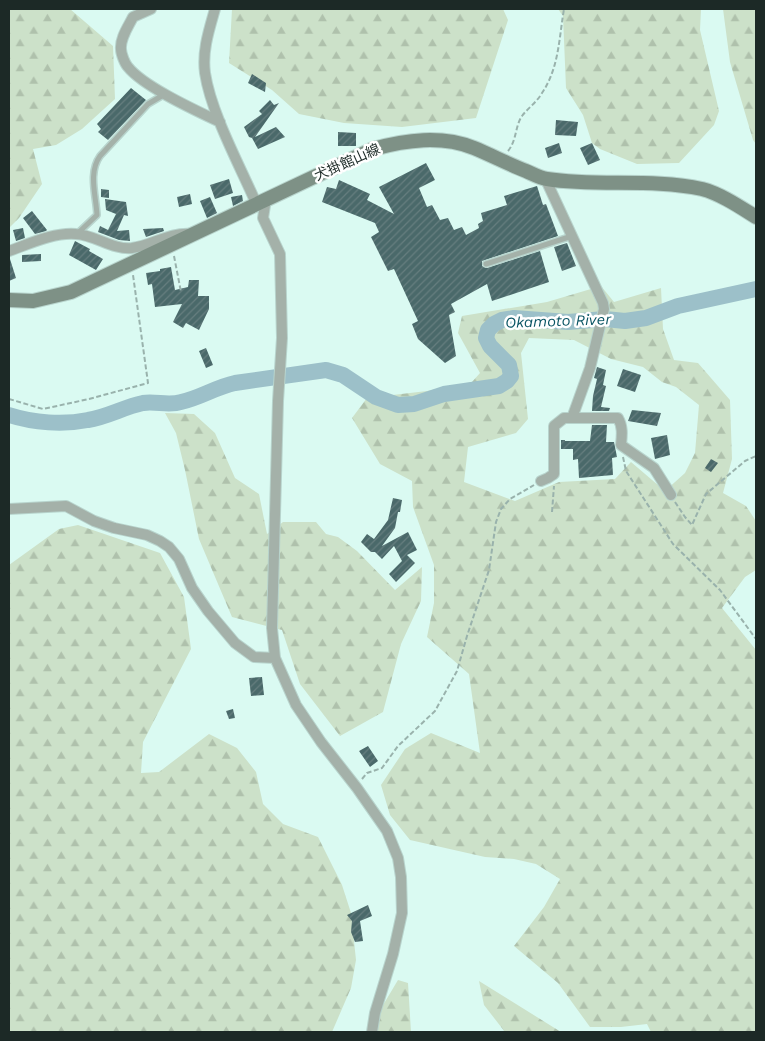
<svg xmlns="http://www.w3.org/2000/svg" width="765" height="1041" font-family="'Work Sans','Noto Sans JP',sans-serif">
<style>
.forest{fill:url(#forest-firs);fill-rule:evenodd}
.lines{fill:none;stroke-linecap:round;stroke-linejoin:round}
.river{stroke:#9cc0c9;stroke-width:16}
.building{fill:url(#building-hatch)}
.service-casing{stroke:#b8d4cd;stroke-width:8}
.minor-casing{stroke:#b8d4cd;stroke-width:12}
.secondary-casing{stroke:#b8d4cd;stroke-width:16}
.path{stroke:#99b2ac;stroke-width:2;stroke-dasharray:5 2.5;stroke-linecap:butt}
.service{stroke:#a4b1a9;stroke-width:5}
.minor{stroke:#a4b1a9;stroke-width:10}
.secondary{stroke:#7e9186;stroke-width:14}
.labels{text-anchor:middle;stroke-width:5;stroke-linejoin:round;paint-order:stroke}
.street-label{font-size:14px;fill:#1c2926;stroke:#fff}
.water-label{font-size:15px;font-style:italic;fill:#095463;stroke:#fff}
</style>
<defs>
<pattern id="forest-firs" width="22" height="20" patternUnits="userSpaceOnUse" patternTransform="scale(1.25)"><rect width="22" height="20" fill="#cce1c9"/><path d="M5 1l3.5 6h-7zM16 11l3.5 6h-7z" fill="#afc1ac"/></pattern>
<pattern id="building-hatch" width="6" height="6" patternUnits="userSpaceOnUse" patternTransform="scale(1.25)"><rect width="6" height="6" fill="#4a696a"/><path d="M-1 1l2-2M0 6l6-6M5 7l2-2" fill="none" stroke="#667e7f"/></pattern>
</defs>
<rect width="100%" height="100%" fill="#dafaf2"/>
<path class="forest" d="M9,9H70L113,46L115,99L82,129L56,145L33,149L42,184L19,218L9,228Z
M232,9H503L508,20L476,118L402,127L344,123L299,114L272,90L229,63Z
M558,9H701L700,30L719,111L714,125L679,163L637,164L600,149L592,143L583,115L566,88L563,16Z
M723,9H756V144L753,140L730,62Z
M601,286L614,302L661,288L663,329L674,360L698,363L730,400L732,459L723,493L746,506L756,521V570L745,577L722,608L756,650V1032H651L647,1024L621,1027H590L558,983L514,946L544,907L560,879L536,864L514,859L485,857L410,840L390,815L381,785L405,749L431,733L480,753L469,674L427,637L434,603V565L413,507L412,481L380,464L352,418L367,398L427,391L472,382L480,373L458,333L462,316L547,302ZM529,338L574,340L611,359L643,367L662,382L676,387L699,405L695,453L685,473L665,491L631,462L615,479L559,482L515,501L464,482L468,447L516,433L528,419L521,353Z
M165,413L194,414L215,433L235,478L259,494L267,534L283,522H316L326,534L338,537L357,551L395,590L422,567L421,601L401,644L383,712L340,736L300,684L282,630L232,617L199,539L185,470L176,433Z
M78,525L160,553L184,597L191,649L143,742L141,773L159,772L209,734L237,748L256,772L263,804L283,824L318,837L342,885L351,913L356,960L351,988L332,1032H9V565L59,529Z
M398,980L408,983L411,1032H367Z
M479,981L561,1032H505L484,1005Z"/>
<g class="lines">
<path class="river" d="M9,415C34,423 63,425 88,420C107,417 124,407 143,403C156,401 169,406 181,402C200,398 216,387 235,383L326,370L343,375L376,397L398,405L414,404L444,394L499,386L507,381L511,376L509,365L490,346L486,338L488,330L494,324L502,320L514,318L568,322L605,319L625,321L646,318L678,306L756,289"/>
</g>
<path class="building" d="M252,74L266,83L265,92L248,83Z
M131,88L146,100L108,140L98,132L101,129L97,124Z
M270,100L274,105L279,103L255,137L276,127L285,137L258,149L252,138L249,137L244,127L262,114L259,111Z
M556,120L578,122L576,136L555,135Z
M338,132L356,133V146H338Z
M559,143L562,153L548,158L545,148Z
M592,143L600,160L588,165L580,148Z
M426,163L435,180L419,188L427,207L432,205L440,220L448,218L454,230L462,227L466,235L479,228L478,224L483,221L481,213L507,205L504,196L537,186L543,205L546,204L558,236L482,261V266L487,268L540,251L549,282L492,301L487,284L451,304L455,312L449,315L456,356L445,363L418,339L412,324L418,321L394,269L388,271L371,237L379,232L375,223L322,202L327,187L336,189L339,180L370,194L367,200L394,214L379,187Z
M229,179L233,193L215,199L210,185Z
M101,189L109,190V198L101,197Z
M190,194L192,204L179,207L177,197Z
M242,195L243,201L233,206L231,197Z
M210,197L217,213L207,218L200,201Z
M105,199L126,202L128,216L124,215L117,231L129,230L130,241L119,240L98,232L100,226L108,230L116,214L106,210Z
M32,211L47,230L46,231L35,234L23,218Z
M23,228L25,238L16,241L13,230Z
M163,228L164,231L146,237L143,229Z
M75,241L90,249L89,251L103,259L96,270L69,255Z
M567,243L576,266L562,271L554,247Z
M41,254V261L22,262V255Z
M9,259H10L16,278L9,281Z
M171,267L175,290L188,287L189,280H199L198,296H209V309L199,330L186,323L183,328L173,322L182,304L155,307L152,284L148,285L146,273L160,271V269Z
M206,348L213,365L206,368L199,351Z
M597,367L606,370L603,385L606,386L601,407L610,408L609,411H592L593,396L597,379L594,378Z
M623,369L641,375L635,392L617,386Z
M632,410L661,413L657,426L628,421Z
M592,425H607L606,442H614L617,457L612,458L613,475L579,478L578,459L573,460V449H561V440H565V441H590Z
M667,435L670,455L655,459L651,438Z
M711,459L718,463L711,472L705,468Z
M393,498L402,500L400,512H398L395,528L382,546L408,532L417,550L407,555L415,563L396,582L389,574L402,561L394,546L382,559L375,552H371L361,542L367,534L374,539L388,520Z
M262,677L264,695L251,696L249,678Z
M233,709L235,718L229,719L226,711Z
M368,746L378,761L370,767L359,751Z
M368,905L372,916L360,921L363,941L355,942L351,932L352,921L347,915Z"/>
<g class="lines">
<g class="service-casing">
<path id="service" d="M78,233L97,215C96,195 88,173 100,156L148,104L165,94
M486,264L572,236"/>
</g>
<g class="minor-casing">
<path id="minor" d="M151,9L133,17C128,27 120,38 121,49C121,54 125,64 128,67C144,87 197,111 220,122
M215,9C209,30 202,51 205,73C211,113 240,166 256,203
M266,199L263,218L280,254L282,338L278,401L272,628L275,658L296,705L321,742L357,788L387,831L398,858L401,877L402,913L393,954L375,1013L372,1032
M9,251C29,244 54,232 76,234C95,235 113,250 132,248C154,245 168,232 192,234
M572,418H618C623,427 622,435 621,445L654,468L671,495
M541,481L548,478L554,474V426L564,418H572L590,368L604,309L603,303L545,178
M9,509L66,506L94,521L114,528L147,535L160,541L169,547L179,559L192,588L208,611L235,643L254,657L275,658"/>
</g>
<g class="secondary-casing">
<path id="secondary" d="M9,300L33,301L71,292L373,149C406,140 441,135 474,148C491,155 508,164 526,171C533,174 540,178 547,179C598,187 651,178 702,189C721,194 740,207 756,217"/>
</g>
<path class="path" d="M508,151C517,140 515,126 522,116C528,108 537,102 542,93C559,68 559,38 564,9
M174,256L181,292
M9,399L43,409L89,399L148,383L133,275
M623,457L626,471L673,544L720,590L756,639
M675,502L685,517L692,525L706,494L745,461L756,456
M552,512L554,486
M362,779L367,773L382,768L398,746L435,711L457,671L467,636L489,570L496,522L501,509L510,499L534,485"/>
<use href="#service" class="service"/>
<use href="#minor" class="minor"/>
<use href="#secondary" class="secondary"/>
</g>
<g class="labels">
<g class="street-label">
<text transform="translate(347 162) rotate(-24)" y="5">犬掛館山線</text>
</g>
<g class="water-label">
<text transform="translate(558 321) rotate(-2)" y="5">Okamoto River</text>
</g>
</g>
<rect width="765" height="1041" fill="none" stroke="#1c2926" stroke-width="20"/>
</svg>
